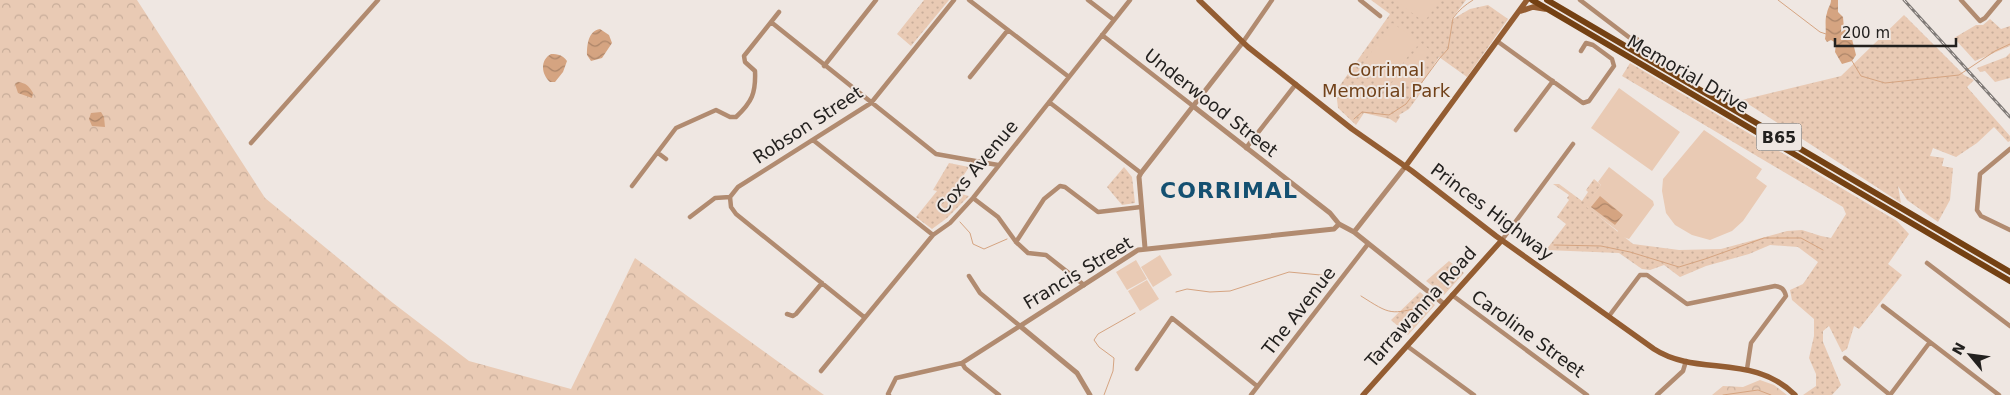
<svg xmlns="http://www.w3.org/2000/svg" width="2010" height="395" font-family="'DejaVu Sans',sans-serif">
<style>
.green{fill:url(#green-dots)}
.forest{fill:url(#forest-crowns)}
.pitch{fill:#e9cab4}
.water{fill:url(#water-waves)}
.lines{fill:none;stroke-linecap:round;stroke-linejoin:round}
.stream{stroke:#d5a481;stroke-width:1}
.minor{stroke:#b18b70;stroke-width:4.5}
.tertiary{stroke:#b18b70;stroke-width:5}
.secondary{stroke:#945d32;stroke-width:5.5}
.primary{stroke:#744113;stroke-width:6}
.rail-casing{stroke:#7f7a77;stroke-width:3}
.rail{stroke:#efe7e2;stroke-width:1;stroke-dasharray:4;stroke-linecap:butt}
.labels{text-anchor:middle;stroke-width:4;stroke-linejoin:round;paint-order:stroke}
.shield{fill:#efe7e2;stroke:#605c5a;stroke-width:1}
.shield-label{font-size:16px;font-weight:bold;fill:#23211f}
.park-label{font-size:18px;fill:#71421a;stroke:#efe7e2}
.street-label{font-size:18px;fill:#23211f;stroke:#efe7e2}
.district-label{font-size:22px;font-weight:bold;letter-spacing:1px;fill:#145071;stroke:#efe7e2}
</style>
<defs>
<pattern id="green-dots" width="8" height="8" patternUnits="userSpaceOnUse" patternTransform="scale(1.25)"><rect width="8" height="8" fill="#e9cab4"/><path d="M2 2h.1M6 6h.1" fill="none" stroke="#c8ad9a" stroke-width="1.8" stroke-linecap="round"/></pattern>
<pattern id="forest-crowns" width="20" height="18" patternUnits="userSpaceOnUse" patternTransform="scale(1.25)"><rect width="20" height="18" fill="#e9cab4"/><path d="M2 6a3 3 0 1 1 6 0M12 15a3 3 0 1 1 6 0" fill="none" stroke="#c8ad9a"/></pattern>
<pattern id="water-waves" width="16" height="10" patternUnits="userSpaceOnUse" patternTransform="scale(1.25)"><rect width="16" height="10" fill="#d5a481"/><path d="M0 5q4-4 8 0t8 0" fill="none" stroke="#ac8569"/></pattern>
</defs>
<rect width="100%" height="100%" fill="#efe7e2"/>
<path class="green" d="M924,0H949L911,46L897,34Z
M1371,0H1466L1451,20L1470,9L1488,5L1508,19L1467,77L1439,57L1420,86L1422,91L1409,109L1399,115L1400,117L1396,123L1390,119L1364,113L1356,125L1338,108L1336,91L1390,14Z
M1904,15L1964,75L1974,80L1967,87L2010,136V141L2008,142L1994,127L1977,143L1956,157L1933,148L1930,156L1944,158L1942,166L1953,168L1950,200L1938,222L1907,200L1898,186L1901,203L1742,100L1841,76Z
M1990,19L2001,29L2010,26V46L1975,61L1954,38L1976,25H1983Z
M2010,53V78L1995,82L1985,71L1980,72L1977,68L2006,57Z
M1630,63L1897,221L1909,234L1888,264L1902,275L1859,329L1854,326L1847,349L1842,352L1829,326L1823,331V342L1841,385L1832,395H1803L1816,386V374L1809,358L1814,336V319L1792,300L1790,290L1803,284L1818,262L1798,247L1770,245L1749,254L1706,266L1680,277L1664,265L1650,270L1642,269L1619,253L1546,250L1566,224L1557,217L1569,200L1567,198L1569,195L1553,184H1559L1582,201L1588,192L1586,190L1594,179L1601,185L1586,206L1633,244L1679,250L1721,249L1787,231L1802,230L1821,236L1831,238L1846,214L1843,207L1622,76Z
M949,163L969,167L953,192L969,196L947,218L932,229L916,217L937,191L933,190Z
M1124,167L1132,177L1135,203L1122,205L1107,187Z
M1449,261L1464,273L1444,295L1426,281Z
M1420,292L1435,305L1408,335L1391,320Z"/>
<path class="forest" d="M0,0H137L265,198L393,303L469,361L571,389L635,258L824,395H0Z
M1760,380L1774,385L1787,395H1712L1723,386L1743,387Z"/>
<path class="pitch" d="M1395,0H1441L1424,22Z
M1392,23L1419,41L1386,87L1360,68Z
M1421,43L1430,50L1415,71L1405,64Z
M1404,66L1413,73L1398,95L1388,88Z
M1619,88L1680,132L1652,171L1591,128Z
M1704,130L1762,169L1756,178L1767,186L1743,221L1732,231L1710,240L1692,235L1675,225L1666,213L1662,191L1663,179Z
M1609,167L1653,201L1654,205L1629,239L1617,235L1618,231L1585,206L1601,185L1598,182Z
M1160,255L1172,275L1153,287L1141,267Z
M1136,260L1147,279L1127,290L1116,272Z
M1147,280L1159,299L1140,311L1128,291Z"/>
<path class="water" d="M1831,0H1838V12L1843,17L1844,29L1851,35L1856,55L1852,61L1842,64L1835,52L1836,43L1831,40L1827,42L1825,39C1827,30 1824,21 1827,13C1828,7 1831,5 1831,0Z
M600,29L609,35L612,43L602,58L591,61L587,55C587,45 588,31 600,29Z
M551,54C558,54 563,55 567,61L563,72L555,82H550C541,74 540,60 551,54Z
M18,82C26,83 29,86 33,93L32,98L18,93L15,84Z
M101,112L104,117L105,127L92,126L89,119L91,113Z
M1600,196L1623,215L1615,225L1591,207Z"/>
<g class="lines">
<path class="stream" d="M1778,0L1820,32L1826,34
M1852,61L1861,76L1885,83L1959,75L1995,51L2010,44
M1354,119L1362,112L1389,115L1406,104L1439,59L1448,49L1453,18C1459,10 1465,5 1473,0
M960,222L970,233L973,244L984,249L1007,239
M1554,245L1601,246L1630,252L1679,267L1705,259L1764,238H1801L1823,250
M1176,292L1187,289L1210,292L1230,291L1289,272L1331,276
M1361,296C1391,315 1390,315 1425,306
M1104,395L1113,371L1114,358L1099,347L1094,340L1098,334L1135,313
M1723,395L1758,390L1771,395"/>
<path class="minor" d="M969,0L1069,77
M1088,0L1114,20
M1360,0L1380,16
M1580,0L1630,38L1637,39
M1961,0L1980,21L1985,18L2000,0
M771,22L936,154L998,165
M1102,35L1193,106
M1497,41L1583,103L1589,101L1614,66L1612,59L1593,45L1586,43L1581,51
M1243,42L1272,0
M824,66L876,0
M970,77L1008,30
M1049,102L1141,173
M1516,130L1553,81
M813,140L933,235
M251,143L378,0
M1246,148L1296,84
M2010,149L1980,174L1977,210L1981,216L2010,230
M658,153L666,159
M632,186L676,128L716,110L730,117H736C752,102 756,93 755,71L745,62L744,56L779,12
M730,197L738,187L871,103L954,0
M730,197L731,207L736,214L864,317
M973,198L998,217L1016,242L1028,253L1046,255L1084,285
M690,217L715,198L730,197
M1502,240L1573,144
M1016,242L1044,199L1060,186L1065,187L1098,212L1141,207
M1927,263L2010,326
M1452,295L1587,395
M1883,306L1999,395
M787,314L793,316L796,314L822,283
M1609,316L1640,275H1647L1687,304L1775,286C1782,287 1784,289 1786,296L1751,343L1747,369
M1407,346L1474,395
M1845,358L1890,395
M962,363L965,368L999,395
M1137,369L1172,318L1257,386
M821,371L933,235L950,223L973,198L1130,0
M889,395L888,394L896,378L962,363L1020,326L980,293L969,276
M1251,395L1368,244
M1657,395L1683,371L1686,361
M1890,395L1930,342"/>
<path class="tertiary" d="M1193,106L1330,213L1339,224L1354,232L1444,304
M1354,232L1405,167
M1145,248L1139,177L1141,173L1243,42
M1090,395L1077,373L1020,326L1138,250L1334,229L1339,224"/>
<path class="secondary" d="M1199,0L1248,47L1352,129L1412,171L1496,236L1654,349C1697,377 1753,353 1795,395
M1521,11L1533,7L1545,9
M1405,167L1527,0
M1363,395L1502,240"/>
<path class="primary" d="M1532,0L2010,281
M1547,0L2010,272"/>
<g class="rail-casing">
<path id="rail" d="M1904,0L2010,117"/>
</g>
<use href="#rail" class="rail"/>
</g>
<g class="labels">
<rect class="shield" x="1756.5" y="123.5" width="45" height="27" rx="4"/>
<g class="shield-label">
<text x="1779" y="143">B65</text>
</g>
<g class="park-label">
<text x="1386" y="76">Corrimal<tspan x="1386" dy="21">Memorial Park</tspan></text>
</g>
<g class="street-label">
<text transform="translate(1688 74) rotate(30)" y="6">Memorial Drive</text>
<text transform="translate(1211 103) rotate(38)" y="6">Underwood Street</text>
<text transform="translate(808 125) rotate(-33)" y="6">Robson Street</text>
<text transform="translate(977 167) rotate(-50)" y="6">Coxs Avenue</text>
<text transform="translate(1492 212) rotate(37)" y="6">Princes Highway</text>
<text transform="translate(1078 273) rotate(-31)" y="6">Francis Street</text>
<text transform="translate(1421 307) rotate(-48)" y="6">Tarrawanna Road</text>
<text transform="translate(1299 311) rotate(-52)" y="6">The Avenue</text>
<text transform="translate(1528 334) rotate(36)" y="6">Caroline Street</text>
</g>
<g class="district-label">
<text x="1229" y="198">CORRIMAL</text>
</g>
</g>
<g transform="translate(1970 355) rotate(299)" stroke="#efe7e2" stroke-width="4" paint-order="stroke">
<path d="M0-4L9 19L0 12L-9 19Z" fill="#23211f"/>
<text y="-8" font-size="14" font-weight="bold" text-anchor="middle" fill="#23211f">N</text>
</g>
<path d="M1835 38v8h121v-8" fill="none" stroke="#23211f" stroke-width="2.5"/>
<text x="1842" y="38" font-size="15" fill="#23211f" stroke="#efe7e2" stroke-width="4" paint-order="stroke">200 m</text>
</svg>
